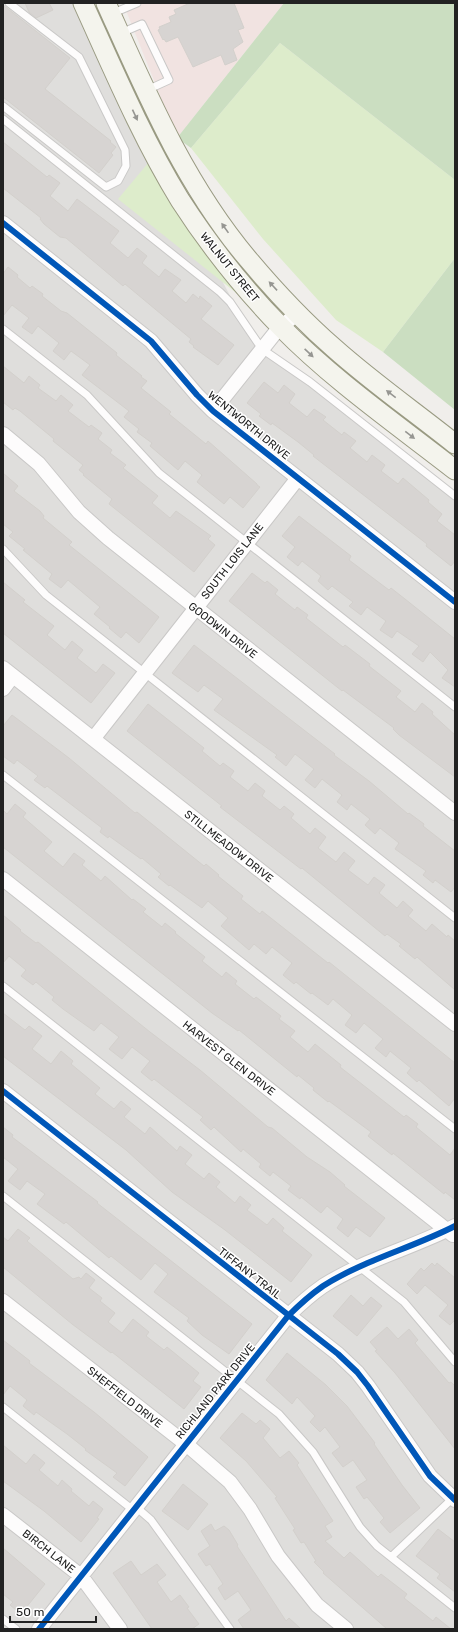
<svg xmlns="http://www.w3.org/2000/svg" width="458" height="1632" font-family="Rubik,sans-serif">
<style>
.residential{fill:#dfdedc}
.commercial{fill:#f1e3e1}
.grass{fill:#ddeccb}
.forest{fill:#cbdec1}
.building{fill:#d7d4d2;stroke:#d3d0cc}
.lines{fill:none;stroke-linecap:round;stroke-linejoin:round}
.service-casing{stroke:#c9c8c7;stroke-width:9}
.minor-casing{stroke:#c9c8c7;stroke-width:16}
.secondary-casing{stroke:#999a82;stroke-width:21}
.service{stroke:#fdfcfc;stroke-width:7}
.minor{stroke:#fdfcfc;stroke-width:14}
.secondary{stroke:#f4f4ed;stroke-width:19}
.cycleway-casing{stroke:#fff;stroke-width:8}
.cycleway{stroke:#0057b8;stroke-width:6}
.oneway{fill:#969692}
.labels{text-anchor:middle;stroke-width:3;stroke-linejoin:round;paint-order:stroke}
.street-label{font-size:11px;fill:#222;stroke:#fff}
</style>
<rect width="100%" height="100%" fill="#f0eeeb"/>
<path class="residential" d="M3,3H77L250,334L455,495V1629H3Z"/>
<path class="commercial" d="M123,3H284L177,138Z"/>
<path class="grass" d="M280,43L455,180V258L383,352L336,320L263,239L191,148Z
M149,162L166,197L197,241L249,303L118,199Z"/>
<path class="forest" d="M284,3H455V180L280,43L191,148L177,138Z
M455,258V410L383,352Z"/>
<path class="building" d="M25,3H49L53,10L36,18L29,12Z
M190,3H234L244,28L238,30L243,42L233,49L237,60L225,65L221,55L193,67L178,37L166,42L164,39L163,40L158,30L160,29L159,27L171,22L169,17L176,14L174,10Z
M3,5L70,58L45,89L111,141L110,142L116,147L111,153L113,155L99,173L3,97Z
M3,142L47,177L49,175L60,183L50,196L68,211L77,199L119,231L110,243L128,258L137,248L147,256L142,263L159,277L165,269L181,280L172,291L186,303L193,294L199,299L200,296L212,306L201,319L234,345L218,365L193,347L194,346L189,342L191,339L125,284L123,286L66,238L60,237L44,224L40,219L41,218L3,188Z
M8,267L18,275L17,277L30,288L32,286L43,294L42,296L61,311L67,313L117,353L116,355L142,376L141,377L147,381L141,388L171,412L169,414L206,444L208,441L257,484V485L260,487L243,508L230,497L224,504L197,482L202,475L185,461L178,470L150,446L152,443L137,432L139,429L124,417L129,411L82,375L90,365L71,351L64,360L53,351L59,343L38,326L32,334L22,327L29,318L12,305L3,316V274Z
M3,366L24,383L29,376L40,385L38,388L56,401L61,395L73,405L68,411L89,427L91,425L102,433L98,439L112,450L110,453L126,465L123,468L158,496L152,503L170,518L176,511L211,536L208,539L215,545L194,572L109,504L112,499L83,475L84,474L79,470L83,465L53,441L54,439L20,411L15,408L13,410L3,402Z
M264,382L278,393L284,385L295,394L289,403L307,417L314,409L326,417L323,420L342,435L344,432L356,441L350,448L367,462L372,455L385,465L381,471L398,484L403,478L429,500L428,502L442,514L437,521L455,535V561L451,566L426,546L427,544L313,456L314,455L298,442L272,423L271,425L259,416L261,414L247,403Z
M3,473L18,486L14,491L40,511L44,516L43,518L72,542L69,545L159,617L139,643L126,632L121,638L109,628L110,627L94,614L100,607L68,580L61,588L49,579L52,574L23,550L25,549L9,536L13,532L3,524Z
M299,516L351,556L349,560L389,590L391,588L405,599L455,639V687L442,678L448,670L430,652L423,662L412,654L419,646L397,631L392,638L380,630L386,621L367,607L361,615L349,606L353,602L332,586L328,590L318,581L321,576L302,561L298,566L287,557L295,547L282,536Z
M252,573L265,583L267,581L278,590L275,594L295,610L297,607L308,615L306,618L343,647L345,645L370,664L369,666L401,691L396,697L415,712L422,703L433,712L432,714L455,735V777L399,735L393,729L394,728L343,690L342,691L229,601Z
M3,582L25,600L23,602L54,626L47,635L65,650L72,641L83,650L77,658L96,673L103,664L115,673L91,703L3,633Z
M194,645L335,754L334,755L369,781L408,814L409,813L424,824L423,826L455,851V887L451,892L435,880L433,883L423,875L426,871L395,849L399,843L380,828L375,834L365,825L370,819L351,804L347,810L337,802L342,795L322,779L315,788L305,780L314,769L295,754L286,766L275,757L277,755L214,710L223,699L204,685L198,692L172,673Z
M148,704L204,748L202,751L220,766L223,763L234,771L230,777L248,791L255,783L265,791L262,796L280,810L284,806L294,814L291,818L310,834L315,828L326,837L318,848L336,862L344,852L355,861L348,870L368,885L374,877L385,885L379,893L397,908L403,901L413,910L408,916L426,931L432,924L447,937L448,935L455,941V990L417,957L415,959L399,946L401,944L387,934L385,936L302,868L301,869L220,807L222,806L127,731Z
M12,715L69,758L135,813L137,812L204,866L206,864L219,875L218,876L243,896L241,899L260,914L262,911L328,963L329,962L455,1063V1098L449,1106L419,1080L417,1082L407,1073L411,1068L390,1051L386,1057L375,1048L383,1039L364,1023L356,1033L345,1025L352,1015L333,999L328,1005L312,993L311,994L296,982L294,984L283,975L292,963L272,947L266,954L254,944L249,950L221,926L228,918L208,901L202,908L170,885L169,886L158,877L161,874L142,858L141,859L109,836L108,838L100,832L102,828L47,786L45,788L34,780L38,776L17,760L14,764L3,756V726Z
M15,804L26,813L23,817L52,842L44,851L63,867L74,853L85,861L82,865L101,881L105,876L132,900L133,899L146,909L143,912L162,927L165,923L176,932L175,933L205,957L202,961L222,977L226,972L237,981L235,984L254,999L256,997L281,1016L279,1019L295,1031L290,1037L308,1052L315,1044L341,1065L340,1067L404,1117L406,1115L418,1124L416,1127L450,1155L455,1148V1200L445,1192L444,1194L393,1153L392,1155L368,1136L371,1132L329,1101L328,1102L313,1090L314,1088L298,1075L297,1077L239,1030L238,1031L212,1013L3,847V810L7,814Z
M3,915L21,930L20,931L36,943L38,942L150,1032L200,1070L268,1127L272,1128L307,1157L330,1172L345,1185L344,1186L385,1218L370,1237L356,1227L348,1237L337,1228L343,1219L327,1206L321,1213L301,1197L300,1199L288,1190L291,1186L273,1172L270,1176L259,1167L261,1164L243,1149L241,1152L214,1127L211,1130L200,1120L203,1117L154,1079L152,1081L141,1072L150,1061L132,1047L122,1059L109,1049L119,1037L101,1023L94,1031L63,1009L52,1000L54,997L36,982L33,985L21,976L26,970L9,956L3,963Z
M3,1013L25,1030L29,1026L42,1036L32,1049L51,1064L61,1051L73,1061L71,1064L100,1088L95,1094L114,1109L121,1101L131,1109L124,1117L145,1134L150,1127L177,1151L180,1146L192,1155L185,1164L204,1179L209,1173L220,1182L216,1187L235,1203L240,1196L251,1205L247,1210L267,1225L273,1218L284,1228L282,1231L312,1255L291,1282L225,1230L172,1192L126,1150L3,1056Z
M3,1127L13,1135L12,1137L98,1202L97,1203L252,1324L229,1354L202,1335L187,1321L189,1318L154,1292L168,1274L155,1263L141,1280L111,1256L109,1258L66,1222L64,1224L37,1204L45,1194L27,1181L20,1190L8,1181L18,1169L3,1157Z
M18,1229L30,1238L27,1241L73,1279L79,1277L81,1279L86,1273L95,1280L89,1288L102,1298L100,1301L115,1313L108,1322L122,1333L133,1319L149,1332L146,1336L164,1350L167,1347L199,1373L193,1381L201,1387L184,1409L112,1352L111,1353L72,1324L3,1267V1237L8,1241Z
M432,1263L435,1266L437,1263L455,1278V1320L450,1325L439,1316L448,1305L425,1285L417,1294L407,1284L421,1268L424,1271Z
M351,1295L363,1306L371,1297L382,1306L357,1336L333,1316Z
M387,1327L398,1339L409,1329L418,1340L415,1343L449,1383L451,1382L455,1386V1449L395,1373L375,1351L377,1350L370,1342Z
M3,1340L30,1361L29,1363L94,1412L148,1457L125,1486L113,1477L117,1473L85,1450L86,1449L67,1434L36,1412L34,1415L23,1406L27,1400L10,1386L3,1395Z
M287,1353L326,1385L347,1406L375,1443L374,1444L402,1485L420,1508L390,1533L380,1522L384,1518L367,1497L364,1499L356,1487L367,1480L353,1460L343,1467L332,1453L340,1447L325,1427L320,1432L310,1422L315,1416L297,1397L292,1404L266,1380Z
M242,1413L256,1424L260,1420L270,1429L263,1438L280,1458L289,1451L299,1463L297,1465L333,1521L325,1526L332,1537L325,1541L344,1558L350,1552L378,1577L381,1574L407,1594L404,1598L433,1621L436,1617L451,1629H387L323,1573L324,1572L314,1562L316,1561L304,1542L301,1543L293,1530L295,1529L275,1498L277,1497L246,1461L220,1438Z
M3,1445L26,1464L34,1454L45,1463L39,1470L58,1486L62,1480L72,1489L71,1491L89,1506L93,1501L103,1509L97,1518L99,1519L81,1542L44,1511L3,1481Z
M183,1484L208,1504L188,1530L162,1511Z
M211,1524L215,1531L224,1526L229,1530L238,1545L237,1546L286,1621L289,1618L301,1629H244L238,1620L251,1610L238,1591L225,1600L218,1588L223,1584L210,1564L206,1566L198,1554L210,1546L201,1531Z
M438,1529L455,1542V1592L437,1578L440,1574L416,1556Z
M3,1548L45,1584L21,1614L10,1605L13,1602L3,1594Z
M131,1561L141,1575L157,1564L166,1575L157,1582L171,1602L180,1595L189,1607L187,1608L199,1624L192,1629H152L113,1573Z"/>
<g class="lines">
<g class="service-casing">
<path id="service" d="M111,14L137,3
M121,33L142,24L169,80L147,90
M3,106L106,187L118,181L126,166L125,150L79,57L9,3
M3,119L220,292L230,302L262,349L310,382L455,496
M3,329L87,395L159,473L455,707
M3,549L46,595L455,918
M3,775L455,1129
M3,986L404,1302L455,1362
M3,1196L279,1414L313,1452L360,1527L377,1546L455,1608
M3,1407L133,1510
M136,1507L151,1520L230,1629
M391,1557L454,1497
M3,1619L16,1629"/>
</g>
<g class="minor-casing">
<path id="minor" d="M3,223L151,341L197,395L213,411L455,602
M213,411L275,333L297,313
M3,434L39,464L79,512L108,538L455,813
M3,668L455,1024
M3,689L12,677
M93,739L298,478
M3,879L453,1235
M3,1091L338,1354L357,1372L368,1386L430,1476L455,1500
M3,1301L186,1444L230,1482L250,1509L278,1556L317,1605L346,1629
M3,1515L81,1576L120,1629
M39,1629L288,1316C299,1305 310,1295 323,1286C364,1260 412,1248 455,1226"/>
</g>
<g class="secondary-casing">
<path id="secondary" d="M83,3C113,69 142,138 180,200C209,245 243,288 281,327C333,380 396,424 455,470
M106,3C146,92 184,183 248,259C274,290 303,321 334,348C372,382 415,412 455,444"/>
</g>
<use href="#service" class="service"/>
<use href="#minor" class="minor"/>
<use href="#secondary" class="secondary"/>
<g class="cycleway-casing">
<path id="cycleway" d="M3,223L151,341L197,395L213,411L455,602
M3,1091L338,1354L357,1372L368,1386L430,1476L455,1500
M39,1629L288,1316C299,1305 310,1295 323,1286C364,1260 412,1248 455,1226"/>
</g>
<use href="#cycleway" class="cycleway"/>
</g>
<defs><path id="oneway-solid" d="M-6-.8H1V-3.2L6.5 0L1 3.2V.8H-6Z"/></defs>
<g class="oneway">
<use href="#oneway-solid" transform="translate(135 115) rotate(65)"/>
<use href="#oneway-solid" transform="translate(225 228) rotate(-125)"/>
<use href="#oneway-solid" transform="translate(273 286) rotate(-133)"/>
<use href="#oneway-solid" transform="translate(309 353) rotate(43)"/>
<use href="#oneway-solid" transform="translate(391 394) rotate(-142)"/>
<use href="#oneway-solid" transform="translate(410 435) rotate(38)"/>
</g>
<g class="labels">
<g class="street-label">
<text transform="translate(230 267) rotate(51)" y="4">WALNUT STREET</text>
<text transform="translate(249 425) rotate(39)" y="4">WENTWORTH DRIVE</text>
<text transform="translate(232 561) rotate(-52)" y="4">SOUTH LOIS LANE</text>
<text transform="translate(223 630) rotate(38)" y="4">GOODWIN DRIVE</text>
<text transform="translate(229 846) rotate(38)" y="4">STILLMEADOW DRIVE</text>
<text transform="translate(229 1058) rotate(38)" y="4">HARVEST GLEN DRIVE</text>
<text transform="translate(250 1273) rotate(38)" y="4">TIFFANY TRAIL</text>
<text transform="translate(215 1391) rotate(-51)" y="4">RICHLAND PARK DRIVE</text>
<text transform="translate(125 1397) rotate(38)" y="4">SHEFFIELD DRIVE</text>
<text transform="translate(49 1551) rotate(38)" y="4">BIRCH LANE</text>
</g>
</g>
<rect width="458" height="1632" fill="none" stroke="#222222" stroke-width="8"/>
<path d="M10 1616v6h86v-6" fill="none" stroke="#222222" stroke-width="2"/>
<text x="16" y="1616" font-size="12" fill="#222222" stroke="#ffffff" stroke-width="3" paint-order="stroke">50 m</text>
</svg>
